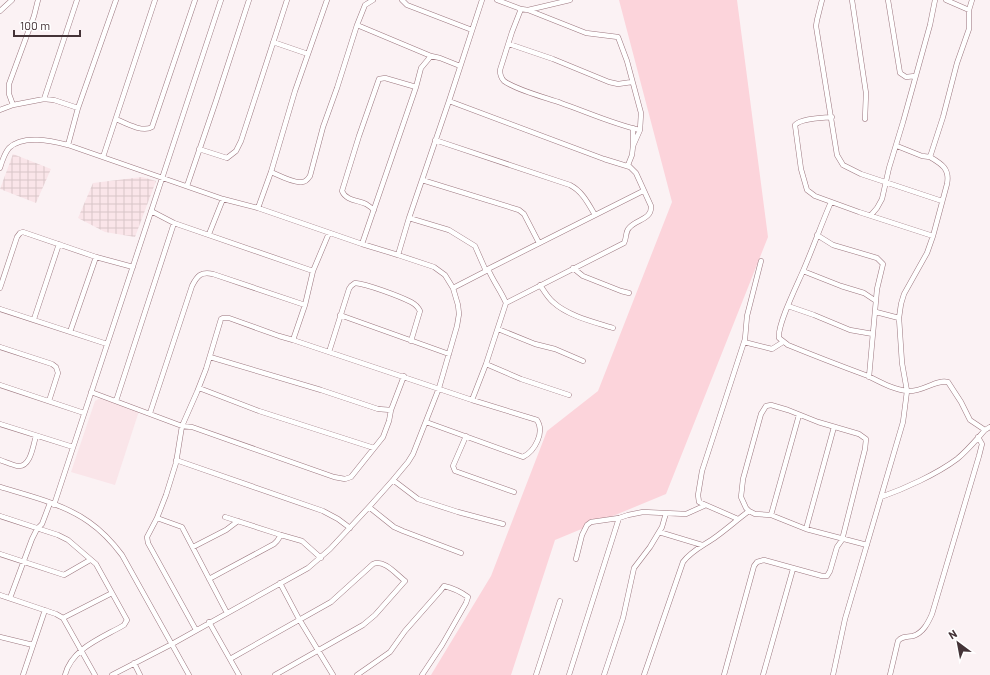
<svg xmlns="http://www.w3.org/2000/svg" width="990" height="675" font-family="Barlow,sans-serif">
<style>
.built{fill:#fae5e9}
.industrial{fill:url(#industrial-grid)}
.grass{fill:#fcd4db}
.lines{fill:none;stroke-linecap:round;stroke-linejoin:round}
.minor-casing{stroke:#9c777f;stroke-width:5.5}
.minor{stroke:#fff;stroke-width:4.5}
</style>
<defs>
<pattern id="industrial-grid" width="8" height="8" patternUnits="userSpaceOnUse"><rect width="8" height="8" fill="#fae5e9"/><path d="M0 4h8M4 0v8" fill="none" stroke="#d8c5c8"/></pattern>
</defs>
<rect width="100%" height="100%" fill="#fbf2f4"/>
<path class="built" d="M101,398L139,411L115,485L71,472L95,401Z"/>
<path class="industrial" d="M13,154L51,169L36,203L0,189Z
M142,177L156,181L135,237L105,232L78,218L93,183Z"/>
<path class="grass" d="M619,0H737L768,237L666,494L555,540L511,675H431L491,576L547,431L598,391L672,202Z"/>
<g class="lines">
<g class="minor-casing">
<path id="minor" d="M38,0L34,16L9,84V94L13,105L44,99L54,100L78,108
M402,0L407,5L472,30
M497,0L521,9L528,10L570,0
M822,0L817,20L816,26L837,155L843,165L861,174L942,201
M852,0L866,93L865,119
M888,0L900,73L906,77L915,76
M946,0L969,10
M521,9L512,32L500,70C500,74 501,78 504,81C516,90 547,98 561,103C587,112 613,124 640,130
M528,10L586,33L618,37L627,61L641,113L640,130L633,146L632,155L628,165
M0,11L12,0
M357,25L431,56
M273,42L308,54
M509,44L553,59L609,82L618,84L632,82
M44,99L77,0
M449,101L604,159L630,167L636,173L651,206C652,220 636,219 629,228C625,232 627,238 624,243L506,303L486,364L472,400
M0,110L13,105
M832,117C823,118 801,118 795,125L801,169L807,190L815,196L859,212L933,236
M116,119C125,123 143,133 152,127L195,0
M435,140L570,185C582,191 588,203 595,215
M68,145L78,108L116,0
M633,145V128
M897,146L922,156L930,157
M199,149L227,158L236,151L241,141L287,0
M103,157L155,0
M0,168C2,161 4,154 9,148C23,134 52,141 68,145L223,199L258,208L362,244L398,255L434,267L445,275L453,288L458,305L459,314L457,326L439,388L413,454L408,462L393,480L369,507L330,549L308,568L172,644L112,675
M271,172C278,175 295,184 302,182C306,182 308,179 310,176L323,127L337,88L357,25L365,5L373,0
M422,180L519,210L524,214L539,243
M187,186L216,101L249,0
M831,202C821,225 813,248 803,271C797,285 777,325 779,338L788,345C815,356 841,366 868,376C880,382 894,390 908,391C923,392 936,379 948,382L961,402L970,420L985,430
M258,208L271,172L295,91L327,0
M374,210C372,208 369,206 366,204C358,200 346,201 342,191L359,136L379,79L385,78L416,87L421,68L431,56L440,58L460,66
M151,211L174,223L313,271
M871,215L877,208L882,199L889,168L903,122L930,25L935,0
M409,218L449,230L475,246L486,271
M329,233L313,271L305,305L293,340L472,400L537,420C545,432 535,451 523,457L426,422
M209,234L223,199
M817,235L833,245L877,258L883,264L877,289L869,377
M362,244L416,87
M398,255L409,218L449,101L482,0
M573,268L583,276L621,291L629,293
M803,271L841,286L864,293L876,301
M540,285C544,291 548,298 553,302C568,316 594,322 613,328
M0,288L17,237L20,233L23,232L96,257L133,267
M453,288L488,270
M506,303C501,291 493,281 488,269L643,191
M788,306L814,315L850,330L873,334
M0,309L107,344
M876,312L899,318
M340,315L449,354
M34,319L59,244
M498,329L535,344L555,349L583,361
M70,332L96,257
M744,342L772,349L783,342
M0,347L52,364L56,367L58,373L49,401
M329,352L349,289L351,286L355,283C367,284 399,296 411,302C415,304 418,307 420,311L411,341
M210,357L321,390L378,409L391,410
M486,364L521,379L569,395
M0,385L84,413
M199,388L259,411L374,448
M91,392L182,426L192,427L334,477L345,479L351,477L383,437L389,421L391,410L404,376
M116,401L174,223
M150,413L192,286C197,276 201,271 213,274L305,305
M0,424L73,447
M466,436L453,466L455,471L514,492
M0,460C6,462 12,465 18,466C31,467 33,445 36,436
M176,460L323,511L338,519L350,528
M393,480L418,499L458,512L503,524
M0,487C30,496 64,504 89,522C102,531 113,543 122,555L189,675
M881,497C904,489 937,474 957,459C967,451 976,440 985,430L990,427
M54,505L221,0
M369,507L394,527L403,531L461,553
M771,515L799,415
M0,516L58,535L68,540L96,564L127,620L124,625C102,638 72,648 65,675
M225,517L281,535L302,541L321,558
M157,518L166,495L176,463L182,426L197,392L206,369L221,319L223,318H229L279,336L293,340
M738,519L699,502L698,495L702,471L745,339L747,316L761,261
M806,529L834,427
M659,532L702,545
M193,547L226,530L238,521
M0,554L64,575L90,560
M576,559L582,535L587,525L591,522L619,518L628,515L643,512L686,514L706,505
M209,579L274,544L277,541L281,535
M280,583L299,619L333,675
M0,595L56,614L63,618L95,675
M10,598L32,539L37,529L42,524L50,503
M63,618L112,593
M209,622L239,675
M196,630L148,543L147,537L157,518L182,527L227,613
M0,637L33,645
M230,659L331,602L373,564C384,559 396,574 405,581L375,615L363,625L275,675
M134,663L140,675
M23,675L45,610
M357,675L390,652L405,631L441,590L444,586C453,588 461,592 468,597L466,603L442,645L422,675
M536,675L560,601
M569,675L619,518
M604,675L623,618L634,568L650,547L662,527L666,513
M644,675L683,562C692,550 705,545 717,536C728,528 738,519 749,511
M724,675L754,566L757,562L764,560L822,576H827L830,571L837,547L842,540L865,449L866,439L859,434L818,422L788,410L771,405L766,406L761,414L743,479L741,497L746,508L749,511L755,514L771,515L806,529L867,545
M763,675L793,569
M833,675L845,619L903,422L907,391L902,363L899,318L901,304L904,294L927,253L933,236L947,184C950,169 942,164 930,157L943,117L957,63L969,29V10L972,0
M890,675L898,641C902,636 907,637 913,636C923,633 928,623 932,614L979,456L982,444L978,437"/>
</g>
<use href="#minor" class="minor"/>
</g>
<g transform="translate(958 643) rotate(328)" stroke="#ffffff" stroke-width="3" paint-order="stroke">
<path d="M0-3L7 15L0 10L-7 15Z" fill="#443337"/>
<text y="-6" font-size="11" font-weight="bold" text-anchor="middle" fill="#443337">N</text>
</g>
<path d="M14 30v6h66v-6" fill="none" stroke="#443337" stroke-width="2"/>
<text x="20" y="30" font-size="12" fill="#443337" stroke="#ffffff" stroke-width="3" paint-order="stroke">100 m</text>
</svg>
